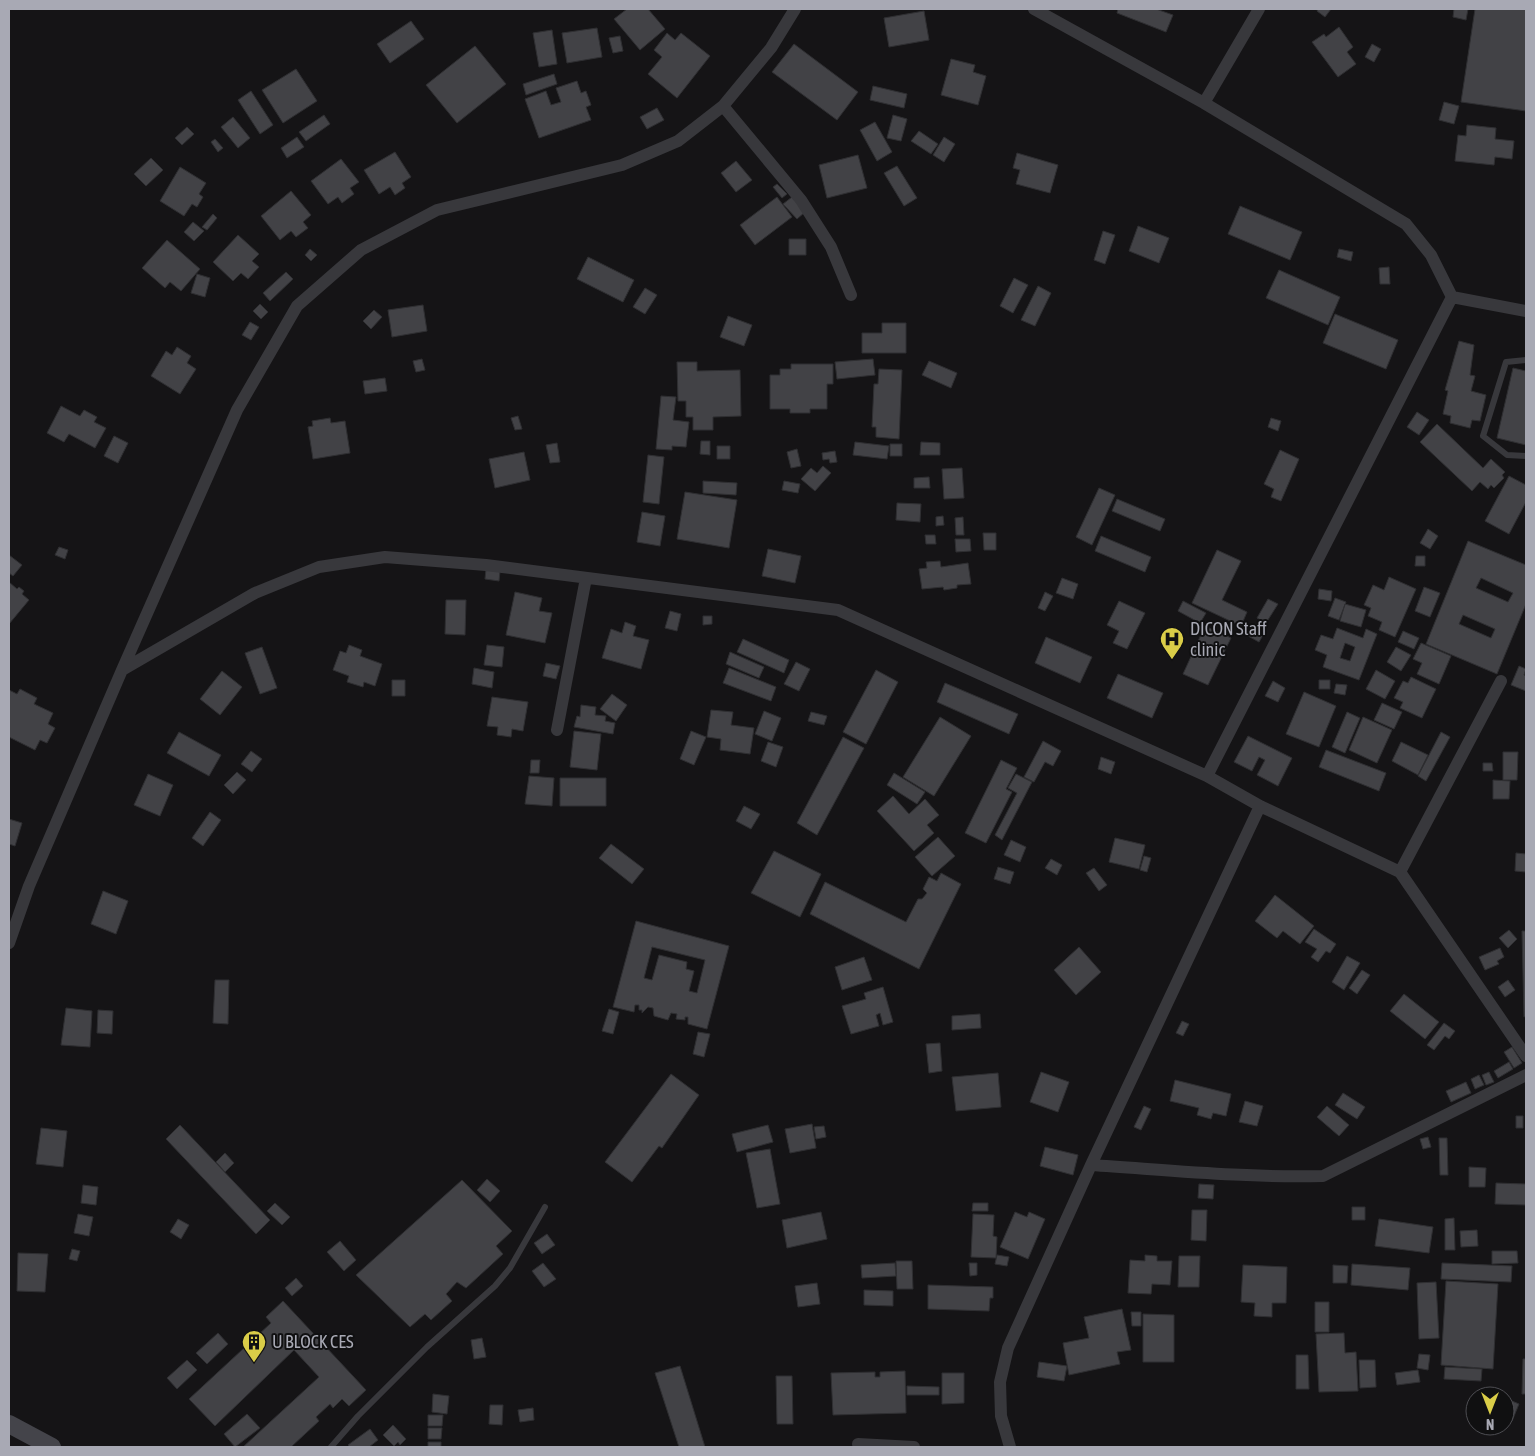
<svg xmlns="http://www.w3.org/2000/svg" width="1535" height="1456" font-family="'Asap Condensed',sans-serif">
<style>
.building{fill:#424246;stroke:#2f2f32;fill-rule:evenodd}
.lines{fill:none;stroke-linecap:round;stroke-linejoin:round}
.lane{stroke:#38383c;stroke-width:6}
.street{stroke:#38383c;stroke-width:12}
.secondary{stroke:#44444a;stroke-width:18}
.labels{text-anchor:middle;stroke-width:4;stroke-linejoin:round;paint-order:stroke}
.poi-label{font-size:18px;fill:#a8a9b4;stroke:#101011;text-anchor:start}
</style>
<rect width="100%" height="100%" fill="#151416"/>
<path class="building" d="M627,9H648L665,29L640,50L614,19Z
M1118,9H1156L1173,15L1166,32L1117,13Z
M1318,9H1331L1325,17L1317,11Z
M1454,9H1468L1466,20L1453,17Z
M1475,9H1526V111L1461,102Z
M924,11L929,40L889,47L884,18Z
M411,21L424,39L390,63L377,44Z
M1339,27L1353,47L1347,52L1356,64L1338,77L1312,42L1324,34L1326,37Z
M597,28L602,57L567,63L562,33Z
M552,30L557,64L539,67L533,33Z
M667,33L675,40L681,33L710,56L677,98L648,74L662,57L654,50Z
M620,36L623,51L613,53L609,38Z
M794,44L858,92L837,120L772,72Z
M1372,44L1381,49L1374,62L1365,57Z
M475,46L506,84L457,123L426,85Z
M951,59L975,65L973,72L986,76L978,105L941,95Z
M296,69L317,101L283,123L262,90Z
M554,74L557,84L526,95L523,84Z
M577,81L581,93L586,91L591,105L586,107L591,120L539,138L525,99L546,91L551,105L561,102L556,88Z
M873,86L907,94L904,108L870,100Z
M251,91L273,125L260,134L238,100Z
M1444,102L1459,106L1454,124L1439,120Z
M657,108L664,120L647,129L640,117Z
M324,115L330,124L306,141L299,132Z
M893,115L907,119L901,141L887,138Z
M233,117L250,138L238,148L221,127Z
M875,122L892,152L877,161L860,130Z
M1467,125L1496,128L1495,139L1514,141L1512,159L1495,157L1494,165L1455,161L1458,135L1466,136Z
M187,127L194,134L182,145L175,138Z
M919,131L938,144L931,154L911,141Z
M297,137L304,147L287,158L281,148Z
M944,137L955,144L944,162L933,155Z
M215,139L223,148L218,152L211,142Z
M395,152L411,177L402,183L405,188L395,195L390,187L379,194L364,170Z
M1017,153L1058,165L1050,193L1016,184L1020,170L1013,168Z
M858,155L867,188L827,198L819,165Z
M151,158L163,170L146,186L134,174Z
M341,159L359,182L350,188L354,194L342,203L338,197L328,204L311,181Z
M736,161L752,180L736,192L721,173Z
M897,166L917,198L904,206L884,173Z
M180,167L206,183L199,194L203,197L197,207L192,204L184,216L160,201Z
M777,184L787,194L782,198L773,187Z
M291,191L311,215L303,222L308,228L296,237L291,231L280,240L261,216Z
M777,197L792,217L755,245L740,225Z
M792,197L805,212L797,219L783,204Z
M1240,206L1302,232L1290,260L1228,234Z
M213,214L217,218L207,230L202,227Z
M193,222L204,231L194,241L184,232Z
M1138,226L1169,238L1159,263L1129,251Z
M1103,231L1115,235L1105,264L1094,260Z
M238,235L259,254L252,261L259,267L248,279L241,273L233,281L213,262Z
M789,239H806V255H789Z
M167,240L200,269L181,291L170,282L165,288L142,268Z
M310,249L317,255L311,261L305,255Z
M1339,249L1353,252L1351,261L1337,257Z
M588,257L634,280L623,302L577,279Z
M1389,267L1390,284H1380L1379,268Z
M1279,270L1340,297L1328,325L1266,298Z
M286,272L293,279L270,301L263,293Z
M197,274L210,278L205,297L191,293Z
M1014,278L1028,285L1013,313L1000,306Z
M1038,286L1051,293L1035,326L1021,320Z
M645,288L657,295L645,314L633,307Z
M260,304L268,312L261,319L253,311Z
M423,305L427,331L392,337L388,310Z
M374,310L382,317L371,329L363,321Z
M1335,314L1398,340L1386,369L1323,343Z
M728,316L752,325L744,346L720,337Z
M250,322L259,327L251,340L242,335Z
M882,323H906V353H862V333H882Z
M1459,341L1474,345L1470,375L1475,376L1471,391L1486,395L1480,421L1472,420L1470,428L1450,423L1451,416L1443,414L1448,391L1445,390Z
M177,347L191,356L187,363L196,369L180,394L151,376L166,351L172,355Z
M422,359L425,370L416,372L413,361Z
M873,359L875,375L837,379L835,362Z
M929,361L957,373L951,388L922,375Z
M677,362H697V371L740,370L741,416L713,417V430H693V417H686V401H678Z
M791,364H833V384H827V409H810V413H790V409H770V375H780V369H791Z
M1513,368L1526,371V445L1497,438Z
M879,369L902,370L899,439L876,437V427H872L874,384H878Z
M385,378L387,391L365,394L363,381Z
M661,396L676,397L673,420L689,422L686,447L672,446V450L656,449Z
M61,406L80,416L84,410L97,417L94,422L106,428L95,448L69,434L64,442L47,433Z
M1417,412L1429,420L1419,435L1407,427Z
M518,416L522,429L515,430L511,418Z
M330,418L331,423L345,421L350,453L313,459L308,427L313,426L312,421Z
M1271,418L1281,421L1278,431L1268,427Z
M1437,424L1483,468L1491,459L1505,472L1502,475L1504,478L1494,488L1491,485L1488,489L1480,482L1472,491L1420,442Z
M114,436L128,443L118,463L104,456Z
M701,441H710V455L700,454Z
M855,442L889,446L887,459L853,455Z
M921,442L940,443V455H920Z
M557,443L560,462L550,463L546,445Z
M890,444H902V456H890Z
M717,446H730V459H717Z
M797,449L801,466L791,468L787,452Z
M1280,450L1299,459L1281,501L1271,497L1274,489L1264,484Z
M835,451L837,462L830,463L829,459L823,460L822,453Z
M524,452L530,480L495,488L489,459Z
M648,455L664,457L659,504L643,502Z
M823,466L831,473L815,491L801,479L811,468L817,473Z
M962,468L964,498L944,499L942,469Z
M1509,476L1526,485V502L1509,534L1485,521Z
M929,477L930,488H914V478Z
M703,481L737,483L736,495L703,493Z
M784,481L800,484L798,493L782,490Z
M1099,488L1115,495L1092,545L1076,537Z
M685,492L737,500L729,548L677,539Z
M1117,499L1165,519L1160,531L1112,511Z
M897,503L921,504L920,522L896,520Z
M642,512L665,516L660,546L637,542Z
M943,516L944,525L936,526V517Z
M963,517L964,535H956L955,518Z
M1428,529L1438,536L1430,549L1420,543Z
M983,533H996V550H984Z
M925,535H935L936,544H926Z
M1101,536L1151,557L1145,572L1095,551Z
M955,539H970L971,551L956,552Z
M1468,541L1526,565V604L1497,674L1426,644ZM1481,578L1513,593L1508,602L1476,588ZM1463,615L1495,629L1491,638L1459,624Z
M59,547L68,550L65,559L55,555Z
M768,549L801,556L795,583L762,576Z
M1217,550L1241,561L1222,600L1247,612L1241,626L1192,603Z
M9,555L22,565L13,576L9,573Z
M1416,556H1425V566H1415Z
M940,561L941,567L968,563L971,584L957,585V588L944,590L943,587L922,589L919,569L927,568L926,562Z
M486,569L500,571L499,581L485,579Z
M1389,577L1416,589L1395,637L1379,630L1382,622L1368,616L1371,608L1364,605L1373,585L1384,590Z
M1062,578L1078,584L1073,599L1056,593Z
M9,582L17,589L19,587L24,591L22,594L29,600L9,624Z
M1424,587L1440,593L1430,617L1415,611Z
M1319,589L1332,591L1331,601L1318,599Z
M515,592L542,598L539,611L552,613L545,643L506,635Z
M1045,592L1053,596L1045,611L1038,608Z
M1335,598L1346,602L1339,620L1328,616Z
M1268,599L1278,604L1266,623L1257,618Z
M446,600H466L465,635L445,634Z
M1119,601L1145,613L1127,649L1113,643L1119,631L1107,625Z
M1183,601L1206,613L1200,623L1178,611Z
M1345,604L1366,610L1361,627L1340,621Z
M670,611L681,614L677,631L665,628Z
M703,616H712V624L703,625Z
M625,622L636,626L633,636L649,640L641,669L602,658L611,629L622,633Z
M1255,624L1266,630L1259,642L1248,636Z
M1205,626L1231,638L1208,685L1183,674Z
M1337,628L1363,638L1366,629L1377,634L1359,680L1323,667L1327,655L1315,650L1321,635L1333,639ZM1345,643L1355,647L1350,661L1340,658Z
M1403,631L1419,638L1414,649L1398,642Z
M1046,637L1092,657L1080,683L1035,663Z
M743,639L789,660L784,673L737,652Z
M1421,643L1451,656L1439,684L1417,674L1422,663L1413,659Z
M349,645L362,650L360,656L382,664L375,686L364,682L363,687L347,682L349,676L333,670L340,651L346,653Z
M487,645L504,647L502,667L484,665Z
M262,647L277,688L260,694L245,653Z
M1396,647L1411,655L1401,671L1387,662Z
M730,652L764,667L759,678L726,664Z
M796,662L810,669L799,691L784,684Z
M546,663L560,666L556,679L543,676Z
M1519,666L1526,669L1524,675L1526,676V691L1511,685Z
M474,668L494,672L492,688L472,684Z
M729,668L776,687L771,701L723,683Z
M876,670L898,682L866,744L843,732Z
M1376,670L1395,681L1385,699L1366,689Z
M222,671L242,687L220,715L200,699Z
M1118,674L1163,693L1152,718L1107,698Z
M1411,677L1436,689L1422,718L1400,708L1403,702L1394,698L1403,681L1408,683Z
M392,680H405V696H392Z
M1319,680H1330V689H1319Z
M1273,681L1285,688L1278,702L1265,696Z
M945,683L1018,714L1009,734L937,702Z
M1336,684L1347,685L1345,695L1334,693Z
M20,689L37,698L34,704L53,713L48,724L55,728L47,743L40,740L35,750L9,737V690L17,694Z
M1304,692L1336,706L1319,747L1286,734Z
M612,694L627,705L616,721L600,709Z
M492,697L528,702L523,731L512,729L511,737L497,735L498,727L487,726Z
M1382,703L1402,712L1394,729L1374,720Z
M581,705L596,707L595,715L606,716L605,721L615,723L613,734L574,727L577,716L580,717Z
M711,710L733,712L731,725L754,728L750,754L720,750L721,739L707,737Z
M764,711L781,718L772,741L755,734Z
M811,712L827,716L824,725L808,721Z
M1347,712L1360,718L1345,753L1332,747Z
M940,717L971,736L934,796L903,777Z
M1363,717L1392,730L1377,763L1349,750Z
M574,731L601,734L597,770L570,767Z
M691,731L706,737L694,765L680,759Z
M179,732L221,755L209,776L167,753Z
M1441,732L1450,737L1426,781L1418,776Z
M1248,736L1292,758L1278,786L1257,775L1265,760L1259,757L1252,771L1234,762Z
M843,737L864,748L817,835L797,823Z
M1043,741L1061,751L1053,766L1045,762L1034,782L1024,777Z
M768,742L783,747L776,767L761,761Z
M1401,742L1428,755L1418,775L1392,761Z
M1326,750L1386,773L1379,791L1319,767Z
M251,751L262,759L252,772L241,764Z
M1503,752H1518L1517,780H1503Z
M1101,757L1115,762L1111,774L1098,769Z
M531,760H540L539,773H530Z
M1001,760L1017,768L1006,789L1012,792L986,843L965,833Z
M1483,763H1492L1493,771H1483Z
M237,772L246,780L233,794L224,785Z
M894,773L925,792L917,804L887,785Z
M148,774L173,785L160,816L134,805Z
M1016,774L1032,782L1002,840L995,835L1017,793L1008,788Z
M529,776L554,778L552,806L525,804Z
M560,778H606V806H560Z
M1493,780L1510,781L1509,799H1493Z
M893,796L909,814L925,799L939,815L927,825L934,833L914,851L877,811Z
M744,806L760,814L751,829L736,821Z
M210,812L221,820L203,846L192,838Z
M9,819L22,823L15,846L9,844Z
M938,837L955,856L932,876L915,857Z
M1115,838L1145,845L1139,869L1109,862Z
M1011,840L1026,847L1020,862L1004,855Z
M611,844L644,869L632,884L599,858Z
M774,851L821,874L800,917L751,893Z
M1516,853L1526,854V872L1515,871Z
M1144,856L1151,858L1147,872L1140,870Z
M1051,859L1062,865L1057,875L1045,868Z
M998,867L1014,872L1010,884L994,879Z
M1094,868L1107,885L1099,891L1086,873Z
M941,873L961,884L919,969L810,914L825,882L906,922L918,899H922L927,893L923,889L929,877L937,881Z
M103,891L128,901L116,934L91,924Z
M1275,895L1314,926L1300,944L1283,931L1277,938L1255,921Z
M636,921L729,946L707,1029L688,1024V1017H685V1020L676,1019L677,1014L671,1013L668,1020L654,1016L653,1008L648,1007L642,1013V1010H639V1005H635L634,1012L613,1007ZM652,947L705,960L697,993L689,991L694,971L686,969L687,962L659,955L652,980L644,978Z
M1314,929L1336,944L1330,953L1326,951L1318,962L1311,957L1317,949L1305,942Z
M1509,930L1517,939L1508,948L1499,938Z
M1522,931H1526V1016L1524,1017Z
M1079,947L1101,972L1076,995L1054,970Z
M1500,948L1504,957L1497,961L1499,964L1485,970L1479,957Z
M1347,956L1360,963L1344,990L1332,982Z
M864,957L872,980L842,990L835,967Z
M1362,970L1370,975L1357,994L1349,988Z
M215,980H229L228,1024L213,1023Z
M1508,980L1515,990L1505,997L1498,987Z
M883,987L893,1022L883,1025L880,1013L876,1015L879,1026L851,1034L842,1006L866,999L864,993Z
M1404,994L1439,1022L1425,1039L1390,1011Z
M66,1008L92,1011L90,1047L61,1045Z
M609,1009L619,1012L613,1034L602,1031Z
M98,1010L113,1011L112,1034L97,1033Z
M980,1014L981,1028L952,1030V1016Z
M1182,1021L1189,1024L1183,1036L1176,1033Z
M1444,1023L1455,1031L1449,1039L1445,1036L1434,1050L1427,1045Z
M698,1032L710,1034L704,1057L693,1054Z
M940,1043L942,1071L929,1073L926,1044Z
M1512,1047L1522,1063L1514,1068L1504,1052Z
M1509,1062L1513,1069L1498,1078L1494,1071Z
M1041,1072L1069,1082L1058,1112L1030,1102Z
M1489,1072L1494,1082L1486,1085L1482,1075Z
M998,1073L1001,1107L956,1111L952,1077Z
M671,1074L699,1095L662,1148L659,1146L632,1182L605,1162Z
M1479,1075L1484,1085L1475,1089L1471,1079Z
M1175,1080L1231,1094L1226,1116L1213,1113L1211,1119L1197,1115L1199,1108L1170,1101Z
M1466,1082L1471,1093L1451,1102L1446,1091Z
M1343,1093L1365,1107L1357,1119L1335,1105Z
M1245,1101L1263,1106L1257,1126L1239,1122Z
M1144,1106L1151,1109L1141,1130L1134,1127Z
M1327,1106L1349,1125L1339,1136L1317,1117Z
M1516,1116H1523V1128H1516Z
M812,1124L816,1148L790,1153L785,1129Z
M180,1125L270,1220L256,1234L166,1139Z
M768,1125L773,1142L737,1152L732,1134Z
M824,1126L826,1137L816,1139L814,1127Z
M41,1128L67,1131L63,1167L36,1164Z
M1428,1137L1431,1147L1423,1149L1420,1139Z
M1439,1138H1447L1448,1175H1440Z
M1045,1147L1078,1155L1073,1175L1040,1166Z
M770,1149L780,1204L757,1208L746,1153Z
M225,1153L234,1163L225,1172L216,1162Z
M1469,1167L1486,1168L1485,1187H1469Z
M487,1179L500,1191L490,1202L477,1190Z
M462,1180L512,1231L496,1246L503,1254L466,1288L457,1282L446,1294L452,1301L431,1320L425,1314L410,1327L356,1275Z
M1496,1183L1526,1184V1205L1495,1204Z
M1199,1184L1214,1185L1213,1199L1198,1198Z
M83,1185L98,1187L96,1205L81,1203Z
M275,1203L290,1217L282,1225L267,1211Z
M973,1203H988V1211H972Z
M1352,1207H1365V1220H1352Z
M1192,1210H1207L1206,1241L1191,1240Z
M821,1212L827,1239L787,1248L782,1220Z
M1015,1212L1027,1217L1029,1212L1045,1219L1028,1259L1000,1247Z
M78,1214L93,1217L89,1236L74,1233Z
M973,1214L994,1215L993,1236L997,1237L996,1258L971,1257Z
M1454,1218L1455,1250H1445V1219Z
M178,1219L189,1225L181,1239L170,1232Z
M1379,1219L1433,1227L1429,1253L1375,1246Z
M1477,1230L1478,1246L1461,1247L1460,1231Z
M547,1234L555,1245L542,1254L534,1243Z
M340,1241L356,1260L344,1271L327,1252Z
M72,1249L80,1251L77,1261L69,1259Z
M1492,1251H1517L1518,1263L1492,1264Z
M18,1253L48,1254L45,1292L17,1291Z
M997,1255L1009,1257L1007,1266L995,1264Z
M1145,1255L1157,1256V1261H1172L1170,1285L1152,1284L1151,1294L1128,1293L1130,1260L1145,1261Z
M1179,1256H1200L1199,1287H1178Z
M896,1261H912L913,1289H897Z
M543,1263L556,1279L544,1287L532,1271Z
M895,1263L896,1276L862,1278L861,1265Z
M969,1263H977V1275L970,1276Z
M1442,1263L1512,1266L1511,1282L1441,1279Z
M1352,1264L1410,1268L1408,1290L1351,1285Z
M1243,1265L1287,1267L1286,1303H1272V1317L1254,1316L1255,1303L1241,1302Z
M1333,1265L1348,1266L1347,1283H1333Z
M296,1278L303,1286L292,1296L285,1288Z
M1446,1281L1498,1284L1493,1369L1441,1365Z
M1436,1282L1439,1338L1419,1339L1417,1283Z
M817,1283L820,1304L798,1307L795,1286Z
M928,1285L993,1287V1298H990L989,1311L928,1309Z
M864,1290L893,1291V1306L864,1305Z
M283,1301L366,1390L349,1406L342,1399L333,1408L330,1404L316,1417L319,1421L291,1447H243L319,1377L294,1350L215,1426L189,1399L271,1323L266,1317Z
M1315,1302H1329V1332H1315Z
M1122,1309L1131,1350L1117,1352L1120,1364L1069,1375L1063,1343L1089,1338L1084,1317Z
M1131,1312H1141V1326H1132Z
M1143,1314L1174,1315V1362H1143Z
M218,1333L228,1344L207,1364L196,1353Z
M1344,1333L1345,1353L1356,1352L1358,1391L1319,1392L1316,1334Z
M482,1338L486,1357L474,1359L471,1340Z
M1419,1354L1430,1355L1428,1370L1417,1368Z
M1296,1355H1308L1309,1389H1296Z
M1523,1359H1526V1394H1522Z
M187,1360L197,1370L177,1389L167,1378Z
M1359,1360H1375L1376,1387L1360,1388Z
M1039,1362L1067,1366L1064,1381L1037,1377Z
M680,1366L705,1447H679L655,1373Z
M1445,1367L1482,1369L1481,1381L1444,1379Z
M1418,1370L1420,1382L1397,1385L1395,1373Z
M905,1371L906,1413L833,1415L831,1373L875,1372V1377H880V1372Z
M942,1373H964V1403L942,1404Z
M776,1376H792L793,1424H777Z
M907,1386L939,1387V1395H907Z
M433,1394L449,1396L447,1414L432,1412Z
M1505,1398L1519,1404L1512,1421L1505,1419Z
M490,1405H503L502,1425L489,1424Z
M533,1408L534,1420L520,1422L518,1410Z
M247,1414L260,1428L235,1447L224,1434Z
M428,1415H443L442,1426H428Z
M393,1425L406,1439L400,1445L398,1442L394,1446L383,1435Z
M428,1428H442L441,1439H428Z
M370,1429L378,1440L369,1447H350L348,1445Z
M428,1442H441V1447H428Z"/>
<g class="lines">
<path class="lane" d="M1526,360L1506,362L1483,436L1507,455L1526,456
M331,1447L358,1416L427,1347L495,1286L510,1268L545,1207"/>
<path class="street" d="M1034,9L1204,103L1406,224L1431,255L1452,297L1526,311
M1204,103L1259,9
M723,106L801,200L831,247L851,295
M122,670L255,593L319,567L385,557L486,565L838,610L1207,776L1260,806L1400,872L1526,1056
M557,730L586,578
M1207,776L1452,297
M1400,872L1501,681
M9,943L29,886L122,670L237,410L297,306L361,250L437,210L622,165L678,141L723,106L771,48L795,9
M1091,1165C1168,1170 1246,1178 1323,1176L1526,1075
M858,1444L914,1447
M1010,1447L1001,1416L1000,1382L1008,1348L1091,1165L1260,806"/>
<path class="secondary" d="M9,1424L52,1447"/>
</g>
<defs>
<g id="hospital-pin" transform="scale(1.25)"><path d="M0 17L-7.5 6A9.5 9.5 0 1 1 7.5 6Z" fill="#dacd48" stroke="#101011"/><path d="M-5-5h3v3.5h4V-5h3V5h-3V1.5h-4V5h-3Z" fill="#111"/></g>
<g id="building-pin" transform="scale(1.25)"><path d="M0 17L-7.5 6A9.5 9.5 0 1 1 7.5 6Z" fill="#dacd48" stroke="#101011"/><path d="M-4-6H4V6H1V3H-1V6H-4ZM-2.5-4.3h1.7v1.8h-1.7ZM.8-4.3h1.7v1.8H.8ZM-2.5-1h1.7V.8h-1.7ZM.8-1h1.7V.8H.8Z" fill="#111"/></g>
</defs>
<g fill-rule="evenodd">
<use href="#hospital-pin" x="1172" y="639"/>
<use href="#building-pin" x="254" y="1342"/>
</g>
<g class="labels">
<g class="poi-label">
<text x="1190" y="635">DICON Staff<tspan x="1190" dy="21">clinic</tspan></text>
<text x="272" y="1348">U BLOCK CES</text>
</g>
</g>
<rect width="1535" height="1456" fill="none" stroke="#a8a9b4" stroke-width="20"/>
<g transform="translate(1490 1411) rotate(180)"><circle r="24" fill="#101011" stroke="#4d4d52"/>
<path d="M0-4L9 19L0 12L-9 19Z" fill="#dacd48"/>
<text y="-8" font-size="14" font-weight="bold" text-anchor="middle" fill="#a8a9b4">N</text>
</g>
</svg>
